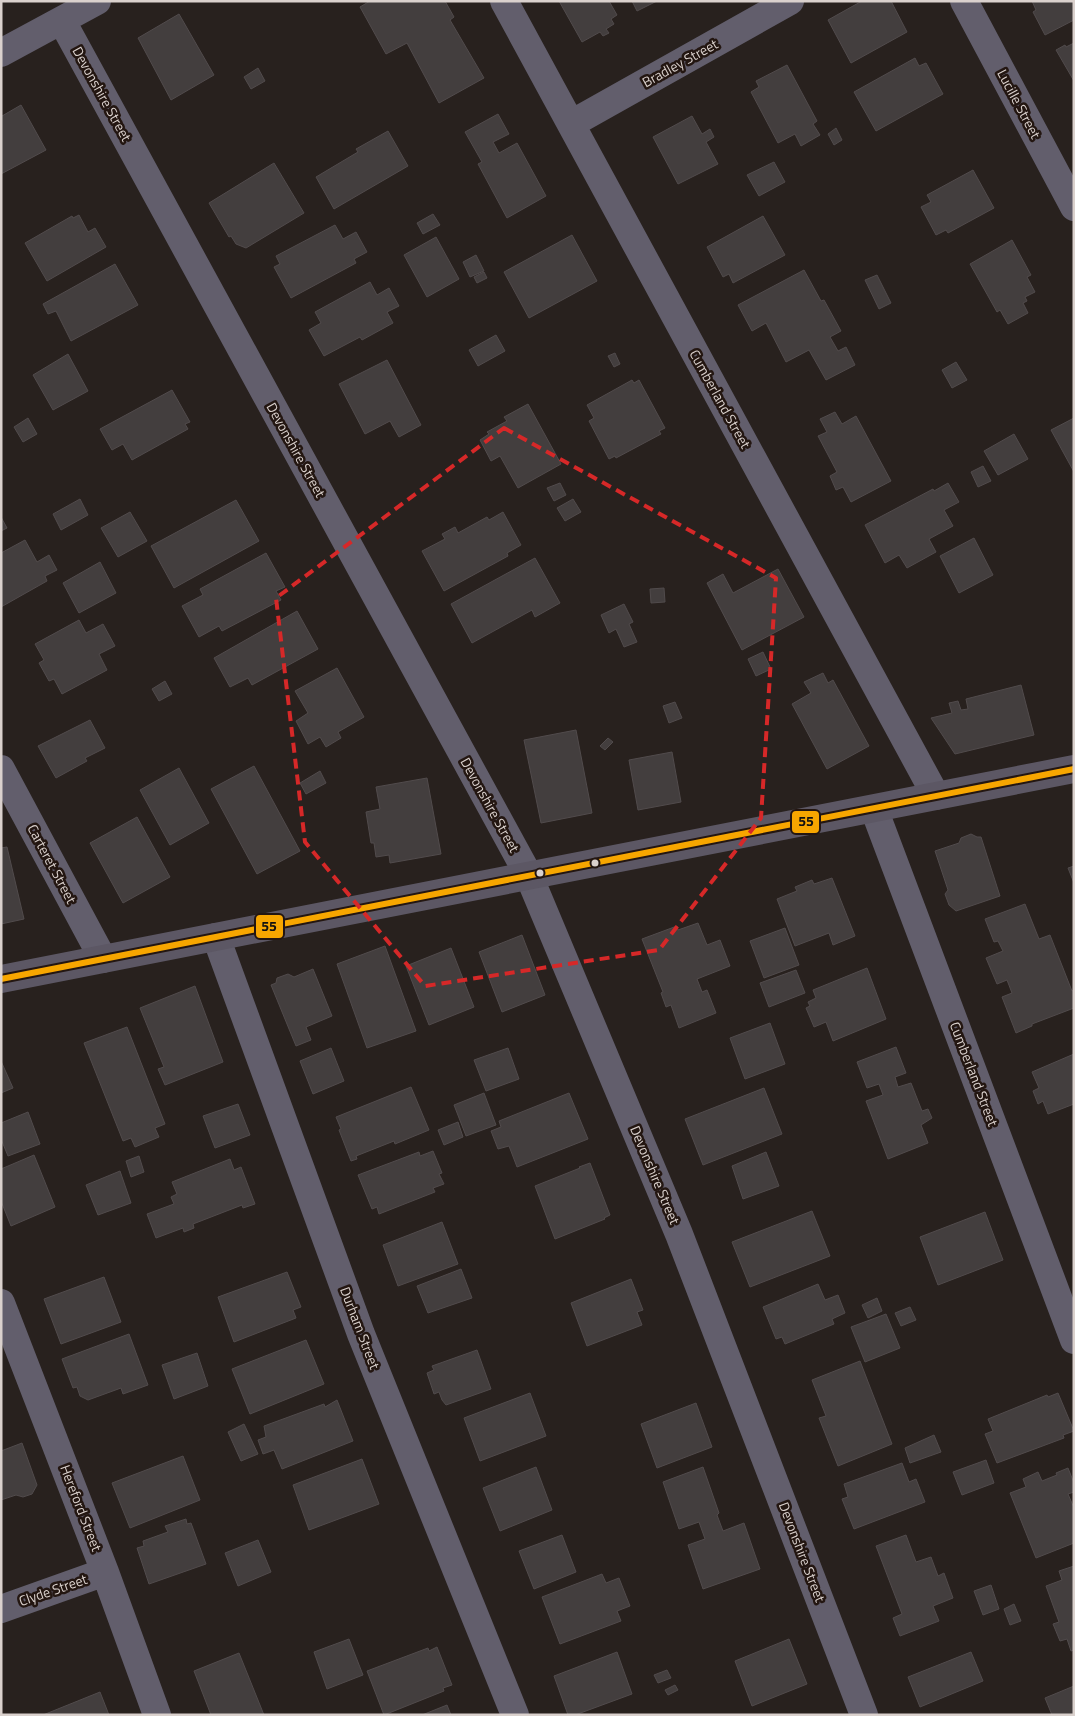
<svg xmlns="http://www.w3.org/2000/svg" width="1075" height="1716" font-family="'Titillium Web',sans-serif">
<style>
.building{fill:#433e3e;stroke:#514b4c}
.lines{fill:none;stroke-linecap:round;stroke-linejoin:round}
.minor{stroke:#625e6c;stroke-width:28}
.secondary{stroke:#5c5764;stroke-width:28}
.bus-1-casing{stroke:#231611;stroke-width:10}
.bus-1{stroke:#f7a600;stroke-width:6}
.marked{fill:none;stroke:#d62828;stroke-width:4;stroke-dasharray:10 6;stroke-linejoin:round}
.bus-dot{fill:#dad1cd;stroke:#231611;stroke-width:2}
.labels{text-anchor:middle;stroke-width:5;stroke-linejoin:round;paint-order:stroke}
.street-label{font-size:14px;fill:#dad1cd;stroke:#231611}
.line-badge{stroke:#231611;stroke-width:2}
.pale-badge-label{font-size:14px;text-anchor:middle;font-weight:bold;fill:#111}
</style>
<rect width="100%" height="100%" fill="#28211e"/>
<path class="building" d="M370,1H445L454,17L450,20L484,78L439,103L407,43L386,54L360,7Z
M559,1H609L617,15L611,19L614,24L606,29L609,33L603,36L600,32L582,42Z
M632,1H657L637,11Z
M862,1H891L907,32L851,63L828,20Z
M1032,1H1074V20L1045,35L1033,12L1036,10Z
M179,14L214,75L171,100L138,38Z
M1074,43V81L1056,50L1065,45L1066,47Z
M915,58L919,66L926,63L943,94L876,131L854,92Z
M787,65L817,121L813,124L820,135L801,146L795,134L778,143L751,92L759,87L756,81Z
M258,68L265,81L251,89L244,77Z
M21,105L46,150L1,174V114L2,116Z
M498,114L509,134L493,142L499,153L517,143L546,196L507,218L478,164L482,162L465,132Z
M692,116L702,134L710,129L714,137L706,142L718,164L678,184L653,137Z
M836,128L842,140L834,145L828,134Z
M388,131L408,166L334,209L316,177L358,152L356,149Z
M774,162L785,182L759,196L747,175Z
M274,163L304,213L246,248L236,244L231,236L229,237L209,203Z
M973,170L994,208L948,233L946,230L936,235L921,207L931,202L927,195Z
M433,214L440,225L423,234L417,223Z
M79,215L88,232L95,228L106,247L47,281L25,243L72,216L73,218Z
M763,216L785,255L733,283L729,274L723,277L707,247Z
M335,225L343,239L356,232L367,252L354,259L356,263L291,298L274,267L280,264L276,256Z
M572,235L597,281L529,318L504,272Z
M436,237L459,279L427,297L404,255Z
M1012,240L1031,275L1027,277L1035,292L1025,297L1027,301L1023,303L1028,313L1008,324L1000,310L997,312L970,264Z
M476,255L484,271L470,277L463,262Z
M115,264L138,305L71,341L56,311L48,314L43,304Z
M804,270L821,301L824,300L841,331L830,337L838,351L846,347L855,365L826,380L809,350L786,362L766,323L752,331L738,305Z
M484,272L487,278L477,283L474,277Z
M877,275L891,303L879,309L865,280Z
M370,282L377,295L389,288L399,306L387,312L393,323L362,340L360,337L324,356L309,330L321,323L315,312Z
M496,335L505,351L478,366L469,350Z
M615,353L620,364L614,367L608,356Z
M68,354L88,391L53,410L33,375Z
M387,360L421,425L399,437L390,421L365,434L339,384Z
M956,362L967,380L952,388L942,370Z
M632,380L634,383L639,380L665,428L659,431L661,434L616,458L615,456L609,459L589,421L594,418L587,405Z
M172,390L190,422L185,424L188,429L132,460L123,444L112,450L100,429Z
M528,404L561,464L518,488L500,456L491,461L480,440L489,434L487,432L507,421L504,417Z
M835,412L842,424L856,416L891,481L851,502L843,487L836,490L830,476L837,472L818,436L827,432L820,419Z
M28,418L37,434L23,442L14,427Z
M1074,418V472L1051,430Z
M1014,434L1028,459L998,475L984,451Z
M983,466L991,481L978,487L971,472Z
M560,483L566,495L554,501L547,488Z
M948,483L959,502L944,510L953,526L929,539L936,552L907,568L899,555L885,563L865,525L933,489L934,491Z
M80,499L88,515L61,530L53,514Z
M573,499L581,512L565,521L557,508Z
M236,500L259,541L174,588L151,546Z
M130,512L147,541L118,557L101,528Z
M503,512L521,545L507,553L508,556L444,591L422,551L445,539L442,534L455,527L458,533L487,517L489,520Z
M1,517L7,528L1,531Z
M974,538L993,575L959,593L940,556Z
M25,540L37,562L49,555L57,570L45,576L47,581L1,607V553Z
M266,553L285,587L276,591L281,600L222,631L219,626L199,637L182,606L203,595L200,589Z
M535,558L560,603L535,617L532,610L472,643L451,604Z
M100,562L116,593L79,613L63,583Z
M778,569L804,617L742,650L707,583L723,574L733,593Z
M664,588L665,602L651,603L650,589Z
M624,604L633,622L629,624L637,642L624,647L616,629L609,633L601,615Z
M297,611L318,649L252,685L248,678L230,687L214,658Z
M79,620L86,633L103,624L115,646L99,654L107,670L62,694L54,679L49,681L39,663L44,660L35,644Z
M763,652L771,669L756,676L748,659Z
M337,668L364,717L338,732L341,738L326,747L320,737L308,744L296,721L308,713L295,691Z
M823,673L828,683L833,680L869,746L827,769L792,704L811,693L804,682Z
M165,681L172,694L159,701L152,689Z
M1021,685L1034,735L955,754L931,718L952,713L949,703L958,701L961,710L968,709L966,699Z
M675,702L682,718L669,723L663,706Z
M90,720L105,748L85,758L87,761L56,778L38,746Z
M576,730L592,813L541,823L524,740Z
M608,738L613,742L605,750L600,746Z
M672,752L681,802L638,810L629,760Z
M254,766L300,851L257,874L211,789Z
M179,768L209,823L170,845L140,790Z
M320,771L326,783L306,794L300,783Z
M427,778L441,854L390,863L389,855L376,857L374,843H371L366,812L380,809L376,787Z
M137,817L170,877L123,903L90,843Z
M971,834L977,837H981L1000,896L956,911L949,905L945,894L948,890L935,851L959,843L961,838Z
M7,847L24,919L1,924V848Z
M1074,866V883L1068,868Z
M832,878L855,936L833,945L829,933L795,946L777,899L797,891L795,887L812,880L814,884Z
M1025,904L1039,939L1050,935L1072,991L1074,990V1008L1032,1024V1026L1016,1033L1002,997L1012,993L1007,980L997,984L986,958L1003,951L998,941L994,942L985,919Z
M698,923L707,945L720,940L730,966L697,979L702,992L707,990L716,1013L679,1028L671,1005L666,1007L661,993L663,992L642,939L677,926L678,930Z
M785,928L799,965L764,978L750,941Z
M522,935L545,995L502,1012L479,952Z
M385,946L416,1031L367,1048L337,964Z
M451,948L474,1007L429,1025L406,966Z
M867,968L886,1019L833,1041L826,1022L814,1027L806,1008L810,1006L808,1002L816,998L813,990Z
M313,969L332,1016L306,1027L311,1040L296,1046L271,985L276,983L277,978L288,974L294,977Z
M796,970L805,993L769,1007L760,983Z
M195,986L223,1062L165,1085L158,1069L164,1067L140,1008Z
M770,1023L785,1064L745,1079L730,1038Z
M127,1027L165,1124L155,1128L159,1137L135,1147L131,1138L123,1141L84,1043Z
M896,1047L906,1073L895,1077L898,1087L911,1083L922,1111L928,1109L932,1118L921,1125L928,1143L888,1159L866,1101L883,1095L879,1084L867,1088L857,1062Z
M331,1048L344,1081L313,1094L300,1061Z
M508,1048L519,1079L486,1091L474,1060Z
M1074,1054V1104L1048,1114L1043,1101L1038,1104L1033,1091L1039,1088L1032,1072Z
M1,1061L13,1088L1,1093Z
M411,1087L429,1130L395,1144L394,1141L356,1156L357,1159L351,1161L339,1130L341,1129L336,1117Z
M764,1088L782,1134L703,1165L685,1119Z
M484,1093L496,1125L466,1136L454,1105Z
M569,1093L588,1139L517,1167L509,1146L498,1149L491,1131L501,1127L499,1121Z
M238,1104L250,1135L215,1148L203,1116Z
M28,1112L40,1144L8,1156L1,1139V1123Z
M458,1122L463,1137L444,1145L438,1130Z
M433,1151L442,1173L439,1174L444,1184L433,1188L435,1192L379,1214L377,1207L372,1209L358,1175L419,1152L420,1156Z
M766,1152L779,1186L743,1199L732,1166Z
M34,1155L55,1207L11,1226L1,1201V1169Z
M139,1156L144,1172L131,1177L126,1161Z
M230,1159L234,1170L241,1167L255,1204L243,1208L242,1205L193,1224L194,1228L184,1232L183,1228L156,1238L147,1214L174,1204L171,1197L177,1194L172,1182Z
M590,1163L610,1215L604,1218L605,1219L555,1239L535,1186L580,1168L579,1167Z
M120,1171L131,1203L98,1215L86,1185Z
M812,1211L830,1256L750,1287L732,1242Z
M985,1212L1003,1260L938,1285L920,1237Z
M442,1222L458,1264L398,1286L383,1245Z
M461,1269L472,1298L428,1313L417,1286Z
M287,1272L301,1307L293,1310L296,1318L234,1342L218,1297Z
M104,1277L121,1322L61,1344L44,1299Z
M631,1279L643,1310L637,1312L642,1325L587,1346L571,1303Z
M818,1284L825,1300L838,1295L845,1313L832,1319L834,1324L785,1344L782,1337L776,1339L763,1307Z
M877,1298L882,1311L868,1318L862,1305Z
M910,1307L916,1320L901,1326L895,1313Z
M886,1314L900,1348L865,1362L851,1327Z
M129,1334L148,1385L123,1394L121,1388L88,1400L80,1396L77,1387L73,1388L62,1359Z
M306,1340L324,1384L250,1414L232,1369Z
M477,1350L491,1389L446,1405L442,1400L439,1392L434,1394L427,1373L434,1370L432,1366Z
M197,1353L208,1386L174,1399L162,1365Z
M860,1361L892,1444L838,1466L819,1418L826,1416L812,1380Z
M530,1393L546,1436L480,1461L464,1418Z
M1058,1393L1074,1431L1063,1435L1064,1438L997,1463L985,1434L993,1431L988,1419L1047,1395L1048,1397Z
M337,1400L353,1441L282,1469L274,1450L263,1454L258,1440L266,1437L264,1426L324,1404L325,1407Z
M696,1403L712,1447L657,1468L641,1424Z
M244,1424L258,1454L241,1461L228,1432Z
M934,1435L941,1452L910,1463L905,1448Z
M22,1443L37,1485L32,1494L23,1497L16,1495L1,1500V1451Z
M183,1456L200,1500L130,1528L112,1483Z
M362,1459L379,1504L309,1530L293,1485Z
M986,1460L994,1483L962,1495L953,1472Z
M902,1463L909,1482L916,1479L925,1502L854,1529L842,1499L848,1497L844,1484Z
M536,1467L552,1510L500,1531L483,1488Z
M703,1467L719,1513L717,1515L723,1531L744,1523L760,1569L703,1589L688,1545L705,1539L699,1522L679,1529L663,1482Z
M1068,1468L1074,1483V1492L1068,1494L1074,1508V1543L1036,1558L1010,1493L1026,1487L1023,1479L1038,1472L1042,1481L1057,1475L1056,1473Z
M186,1519L187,1524L191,1523L206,1564L149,1584L137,1548L144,1546L143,1541L168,1532L165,1526Z
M562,1535L576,1572L534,1589L519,1551Z
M906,1535L916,1562L931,1557L938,1576L944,1573L953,1598L933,1606L939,1621L900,1636L893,1618L902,1614L876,1546Z
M258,1540L271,1572L238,1586L225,1553Z
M1074,1566V1650L1071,1651L1067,1639L1060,1641L1053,1624L1059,1622L1046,1586L1062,1580L1059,1571Z
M602,1574L606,1583L619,1578L630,1606L617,1611L621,1621L560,1644L542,1597Z
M991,1585L999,1609L983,1615L974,1591Z
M1014,1604L1021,1621L1010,1625L1004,1609Z
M349,1639L363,1675L327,1689L314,1652Z
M789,1639L807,1684L752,1706L735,1661Z
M437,1647L452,1685L443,1688L444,1691L384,1715L367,1671L428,1648L429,1651Z
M617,1652L632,1694L575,1715H568L554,1676Z
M971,1652L983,1681L920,1707L908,1677Z
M239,1653L264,1715H211L194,1671Z
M667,1670L671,1678L658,1683L654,1675Z
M675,1685L678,1690L668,1695L665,1690Z
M1074,1686V1715H1052L1045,1698Z
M100,1692L109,1715H43Z
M447,1705L451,1715H422Z"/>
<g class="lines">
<path class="minor" d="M504,1L936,796
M964,1L1074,207
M62,21L529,876L679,1234L864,1715
M1,53L97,1
M571,124L790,1
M1,769L103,959
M874,809L1074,1340
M216,937L361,1334L515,1715
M1,1303L105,1572L157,1715
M1,1609L105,1572"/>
<path class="secondary" d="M1,979L1074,769"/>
<g class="bus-1-casing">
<path id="bus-1" d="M1,979L1074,769"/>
</g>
<use href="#bus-1" class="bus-1"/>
</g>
<path class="marked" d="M504,428L776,578L761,818L659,950L425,986L305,842L276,598Z"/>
<g class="bus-dot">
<circle cx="595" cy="863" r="4.5"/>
<circle cx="540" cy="873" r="4.5"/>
</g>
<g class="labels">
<g class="street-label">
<text transform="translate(680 63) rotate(-29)" y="5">Bradley Street</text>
<text transform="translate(102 94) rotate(61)" y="5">Devonshire Street</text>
<text transform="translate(1019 104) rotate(62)" y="5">Lucille Street</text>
<text transform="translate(720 399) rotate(61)" y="5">Cumberland Street</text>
<text transform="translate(296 450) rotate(61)" y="5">Devonshire Street</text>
<text transform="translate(490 805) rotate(61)" y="5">Devonshire Street</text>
<text transform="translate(52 864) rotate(62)" y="5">Carteret Street</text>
<text transform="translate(974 1074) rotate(69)" y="5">Cumberland Street</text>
<text transform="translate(655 1175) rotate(67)" y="5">Devonshire Street</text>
<text transform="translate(360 1328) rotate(69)" y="5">Durham Street</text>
<text transform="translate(81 1508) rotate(69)" y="5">Hereford Street</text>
<text transform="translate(802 1552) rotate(69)" y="5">Devonshire Street</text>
<text transform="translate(53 1590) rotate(-19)" y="5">Clyde Street</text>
</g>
</g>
<g class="line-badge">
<rect x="791" y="810" width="29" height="24" rx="5" fill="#f7a600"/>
<rect x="255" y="914" width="29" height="25" rx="5" fill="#f7a600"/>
</g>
<g class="pale-badge-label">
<text x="806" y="826">55</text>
<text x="269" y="931">55</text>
</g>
<rect width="1075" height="1716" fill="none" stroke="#dad1cd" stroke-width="5"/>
</svg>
